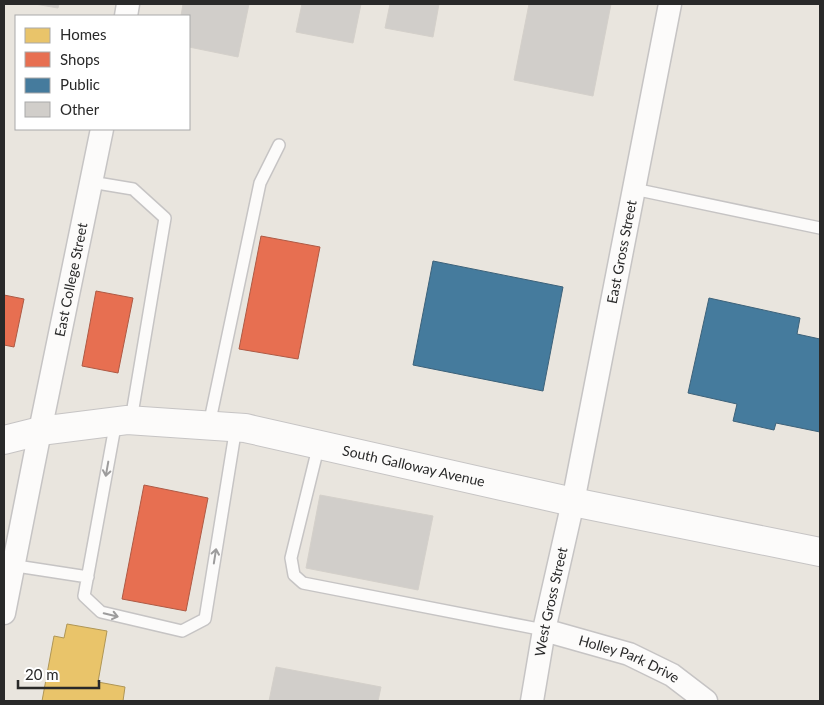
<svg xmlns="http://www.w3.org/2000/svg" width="824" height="705" font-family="Lato,sans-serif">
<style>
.homes{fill:#e9c46a;stroke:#af9656}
.shops{fill:#e76f51;stroke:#ae5a45}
.public{fill:#457b9d;stroke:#3d627a}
.building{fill:#d1ceca;stroke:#d4d0ca}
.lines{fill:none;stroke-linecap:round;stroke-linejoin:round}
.lane-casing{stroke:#c6c4c4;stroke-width:14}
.street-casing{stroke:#c6c4c4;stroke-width:25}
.secondary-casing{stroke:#c6c4c4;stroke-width:30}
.lane{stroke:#fcfbfa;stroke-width:11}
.street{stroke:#fcfbfa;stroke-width:22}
.secondary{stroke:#fcfbfa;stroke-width:28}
.oneway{stroke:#9d9c9c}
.labels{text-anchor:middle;stroke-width:5;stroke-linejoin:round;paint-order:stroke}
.street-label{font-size:14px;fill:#292929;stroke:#fff}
</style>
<rect width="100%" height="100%" fill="#e9e5de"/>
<path class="homes" d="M67,624L107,631L98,682L125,687L123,701H42L54,636L64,638Z"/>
<path class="shops" d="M261,236L320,247L298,359L239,349Z
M96,291L133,298L118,373L82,366Z
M4,295L24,299L14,347L4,345Z
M144,485L208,498L186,611L122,599Z"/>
<path class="public" d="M433,261L563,287L543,391L413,365Z
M709,298L800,318L797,334L820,339V432L776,423L774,430L733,421L737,404L688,393Z"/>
<path class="building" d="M35,4H59L58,8Z
M183,4H249L238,57L189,47V16H181Z
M302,4H361L353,43L296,32Z
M390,4H439L433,37L385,28Z
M529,4H611L593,96L514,80Z
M320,495L433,516L418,590L306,568Z
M276,667L381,687L378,701H269Z"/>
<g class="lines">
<g class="lane-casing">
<path id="lane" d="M91,182L133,189L165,218L131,420
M634,189L820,228
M116,421L84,596L101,612L182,631L205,619L236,427
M209,425L260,183L279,145
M319,444L291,558L294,575L303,583L544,630
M10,565L88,577"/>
</g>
<g class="street-casing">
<g id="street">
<path d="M126,16L128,4"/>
<path id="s1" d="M4,613L40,431L102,129"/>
<path id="s2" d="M544,630L629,654L672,675L706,701"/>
<path id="s3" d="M532,701L544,630L573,502L670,4"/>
</g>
</g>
<g class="secondary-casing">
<g id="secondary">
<path id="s4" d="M4,440L40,431L127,420L245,428L573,502L820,552"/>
</g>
</g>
<use href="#lane" class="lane"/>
<use href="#street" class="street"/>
<use href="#secondary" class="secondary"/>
</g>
<defs><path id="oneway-shaft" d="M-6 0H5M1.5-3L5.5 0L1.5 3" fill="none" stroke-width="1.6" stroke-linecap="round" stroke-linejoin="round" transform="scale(1.25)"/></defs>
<g class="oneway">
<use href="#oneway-shaft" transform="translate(107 469) rotate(100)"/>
<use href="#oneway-shaft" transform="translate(215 556) rotate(-81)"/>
<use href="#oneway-shaft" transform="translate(111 615) rotate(13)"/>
</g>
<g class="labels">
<g class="street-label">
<text dy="5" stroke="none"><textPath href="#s3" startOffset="458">East Gross Street</textPath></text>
<text dy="5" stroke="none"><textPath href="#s1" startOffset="340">East College Street</textPath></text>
<text dy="5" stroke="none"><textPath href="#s4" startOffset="416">South Galloway Avenue</textPath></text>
<text dy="5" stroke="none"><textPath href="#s3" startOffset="101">West Gross Street</textPath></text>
<text dy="5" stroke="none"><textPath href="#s2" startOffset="90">Holley Park Drive</textPath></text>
</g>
</g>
<rect width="824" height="705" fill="none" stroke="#292929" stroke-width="10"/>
<rect x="15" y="15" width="175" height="115" fill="#ffffff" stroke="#a9a9a9"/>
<rect x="25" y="28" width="25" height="15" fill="#e9c46a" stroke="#a9a9a9"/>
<text x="60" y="40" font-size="15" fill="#292929">Homes</text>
<rect x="25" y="52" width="25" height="15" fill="#e76f51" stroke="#a9a9a9"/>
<text x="60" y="65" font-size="15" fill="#292929">Shops</text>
<rect x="25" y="78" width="25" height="15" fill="#457b9d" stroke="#a9a9a9"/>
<text x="60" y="90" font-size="15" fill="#292929">Public</text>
<rect x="25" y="102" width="25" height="15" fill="#d1ceca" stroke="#a9a9a9"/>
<text x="60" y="115" font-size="15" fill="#292929">Other</text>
<path d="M18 680v8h81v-8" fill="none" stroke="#292929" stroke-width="2.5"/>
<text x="25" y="680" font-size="15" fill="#292929" stroke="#ffffff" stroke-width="4" paint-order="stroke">20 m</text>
</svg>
